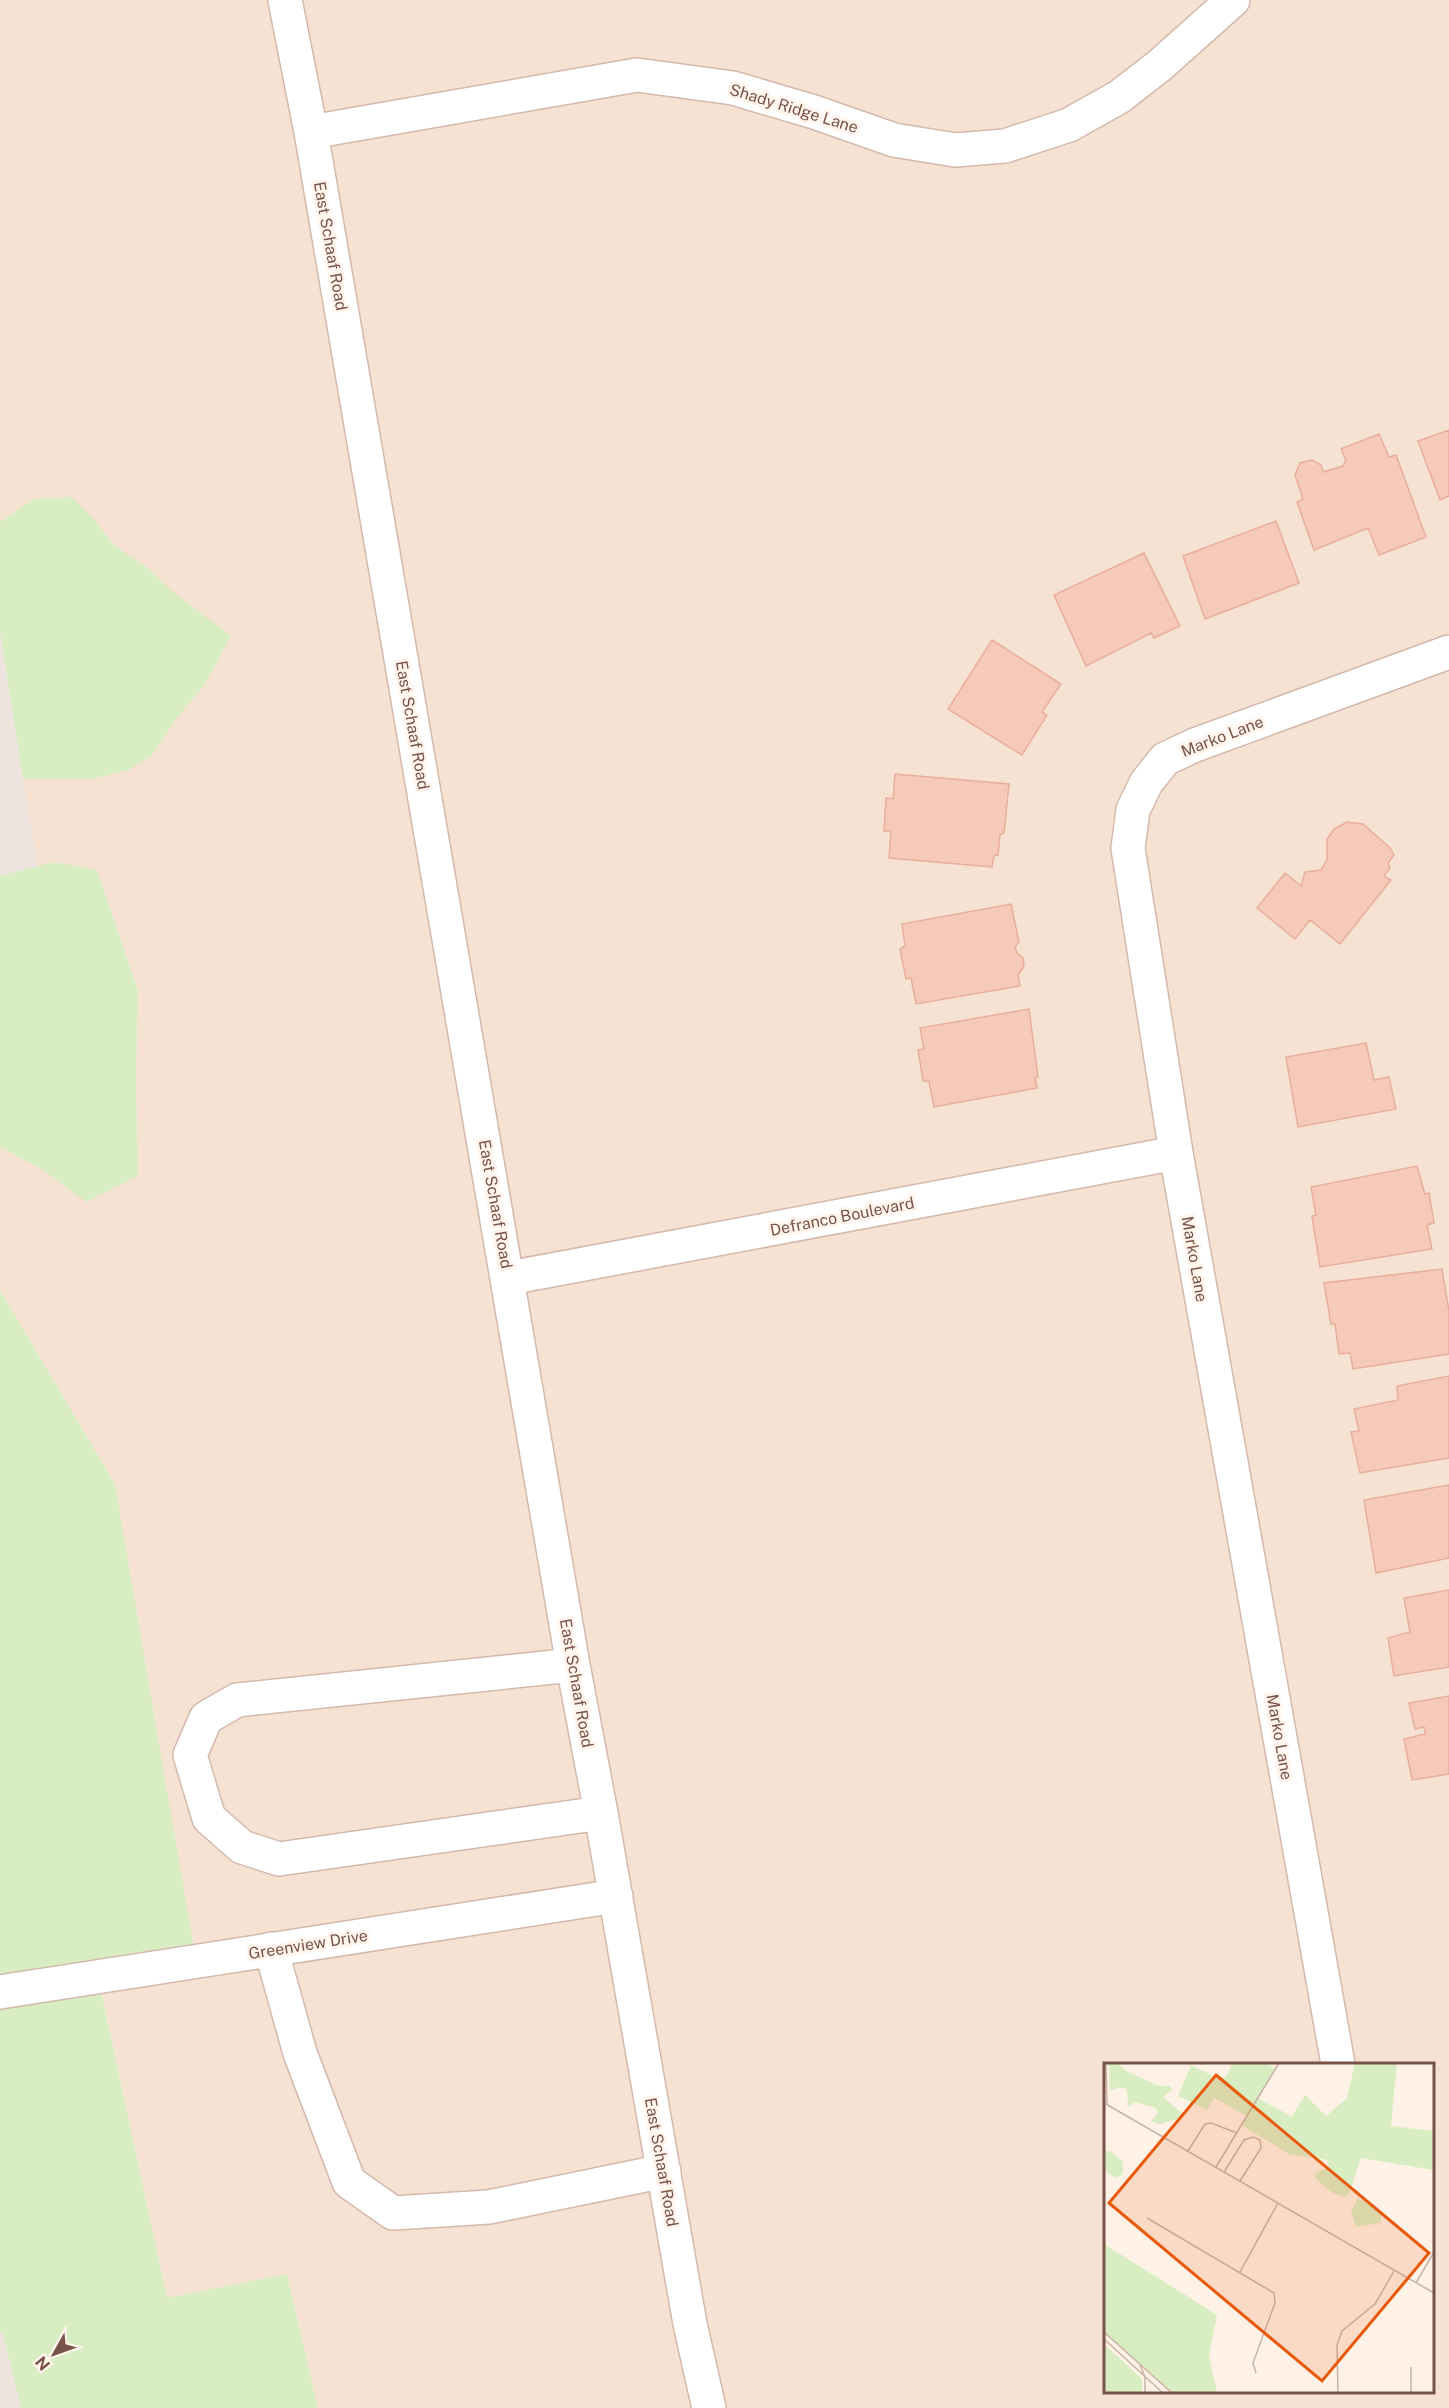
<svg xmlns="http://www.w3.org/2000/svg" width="1449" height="2408" font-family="'Public Sans',sans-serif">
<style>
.residential{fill:#f6e2d3;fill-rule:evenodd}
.industrial{fill:#ede4df}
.green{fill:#d9edc2}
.building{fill:#f5cabb;stroke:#e9ae9a;stroke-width:1.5}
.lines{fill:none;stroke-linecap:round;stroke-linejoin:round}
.minor-casing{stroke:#d3b9ac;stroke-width:36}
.minor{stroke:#fff;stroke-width:33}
.labels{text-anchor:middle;stroke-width:6;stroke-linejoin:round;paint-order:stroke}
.street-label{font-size:16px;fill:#795348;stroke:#fff5ed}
.inset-road{fill:none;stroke:#c9b2a6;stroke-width:1.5}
.view{fill:#e8590c;fill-opacity:0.15;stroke:#e8590c;stroke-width:3}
.inset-edge{fill:none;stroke:#795348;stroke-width:3}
</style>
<rect width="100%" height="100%" fill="#fef1e5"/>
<path class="residential" d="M0,0H1449V2408H318L287,2274L167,2299L98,1976L115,1484L0,1290V939L47,931L0,631ZM1106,2064H1432V2392H1106Z"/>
<path class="industrial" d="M0,631L47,931L0,939Z
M0,2333H3L21,2408H0Z"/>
<path class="green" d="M72,497L94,519L114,545L145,566L176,594L231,636L204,686L176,719L152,755L129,770L92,779H23L0,631V522L33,499Z
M54,862L97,870L138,990L136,1078L138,1176L86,1202L43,1170L0,1147V876Z
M0,1290L115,1484L196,1961L98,1977L167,2298L287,2274L318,2408H21L3,2333H0Z"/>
<path class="building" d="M1449,430V496L1440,500L1418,441Z
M1379,434L1389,457L1396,455L1426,537L1379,555L1368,528L1314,550L1297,502L1303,499L1295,475L1300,463L1312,460L1321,465L1323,472L1343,466L1346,461L1341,449Z
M1276,521L1299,583L1205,619L1183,556Z
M1144,553L1180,626L1154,638L1151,633L1086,666L1054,595Z
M992,640L1061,684L1042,712L1047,715L1022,755L948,709Z
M895,774L1009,784L1004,833L1000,835L998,855L994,856L992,867L889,858L891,831H884L886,798L893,799Z
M1347,822L1363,824L1390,848L1394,855L1388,863L1390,868L1384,876L1391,880L1340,944L1310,920L1295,939L1257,908L1285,873L1301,886L1305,872L1321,870L1327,860V839L1334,829Z
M1011,904L1019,942L1015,947L1017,953L1023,958L1024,966L1018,975L1020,986L916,1004L911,978L906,979L900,949L905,946L902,924Z
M1029,1009L1038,1077L1035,1078L1037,1088L934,1107L929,1081H923L918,1050L924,1049L920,1028Z
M1366,1043L1374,1080L1389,1077L1396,1109L1298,1127L1286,1057Z
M1417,1166L1425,1194L1429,1193L1434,1223L1427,1225L1432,1249L1320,1267L1312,1216L1316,1215L1311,1187Z
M1442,1269L1449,1311V1354L1353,1369L1350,1353L1339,1354L1335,1324H1331L1324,1283Z
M1449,1376V1458L1360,1473L1351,1432L1359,1431L1354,1409L1398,1400L1397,1386Z
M1449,1485V1558L1376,1573L1364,1500Z
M1449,1590V1667L1394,1676L1388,1638L1410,1632L1404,1598Z
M1449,1696V1774L1412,1780L1404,1739L1425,1734L1424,1727L1415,1729L1409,1703Z"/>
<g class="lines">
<g class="minor-casing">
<path id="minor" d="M285,0L311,132L573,1665L601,1813L690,2324L709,2408
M311,132L637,75L733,88L814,112L894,140L955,150L1005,146L1069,125L1119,97L1159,66L1233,0
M509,1278L1176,1153
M573,1665L237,1700L206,1718L190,1755L209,1818L242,1847L279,1859L601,1813
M271,1949L300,2053L349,2182L393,2213L489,2207L664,2171
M0,1992L616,1896
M1338,2064L1176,1153L1128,848L1133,810L1146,783L1165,759L1195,745L1449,652"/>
</g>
<use href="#minor" class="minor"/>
</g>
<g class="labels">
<g class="street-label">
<text transform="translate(794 108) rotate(17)" y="6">Shady Ridge Lane</text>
<text transform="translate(331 246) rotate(80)" y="6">East Schaaf Road</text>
<text transform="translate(413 725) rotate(80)" y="6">East Schaaf Road</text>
<text transform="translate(1222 736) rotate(-21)" y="6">Marko Lane</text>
<text transform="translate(496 1204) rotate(80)" y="6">East Schaaf Road</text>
<text transform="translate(842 1216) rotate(-11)" y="6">Defranco Boulevard</text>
<text transform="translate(1195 1259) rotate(80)" y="6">Marko Lane</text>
<text transform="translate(577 1683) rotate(80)" y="6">East Schaaf Road</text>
<text transform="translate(1280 1737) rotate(80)" y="6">Marko Lane</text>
<text transform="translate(308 1944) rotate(-9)" y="6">Greenview Drive</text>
<text transform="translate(662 2162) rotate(80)" y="6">East Schaaf Road</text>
</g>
</g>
<g transform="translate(1104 2063)">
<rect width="330" height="330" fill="#fef1e5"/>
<path d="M5,0H14L22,8L55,23H66L68,27L59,34L79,51L76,55L56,61L47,58L54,50L52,45L31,39L24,44L23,26L15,24L6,28ZM129,0H161L172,6L154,35L188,54L201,32L222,53L243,35L251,0H293L287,63L330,68V107L257,95L245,131L241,134L227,129L211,115L212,109L224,105L223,97L185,91L137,62L143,53L110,35L103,47L74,33L87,2L119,18ZM7,88L19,99V111L13,115L3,110L0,102V89ZM254,135L279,149L276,160L252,164L247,148ZM0,181L113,252L105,292L113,330H68L0,269ZM0,281L38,316V330L0,329Z" fill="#d9edc2"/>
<path class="inset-road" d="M2,0L3,42M0,40L330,230M84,88L101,61L107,60L133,70M112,104L175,0M120,109L140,77L149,74L156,77L157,85L136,118M43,155L170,230L171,240L149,300L152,310M136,209L174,140M312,220L330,189M0,269L68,330M0,276L59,330M36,302L41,314V330M307,304V330M234,330L233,282L238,268L271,241L290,208"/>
<path class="view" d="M112,12L325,190L218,318L5,140Z"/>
<rect width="330" height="330" class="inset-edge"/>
</g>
<g transform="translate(54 2354) rotate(230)" stroke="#fff5ed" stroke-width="4.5" paint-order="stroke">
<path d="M0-4.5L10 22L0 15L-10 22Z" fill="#795348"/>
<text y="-9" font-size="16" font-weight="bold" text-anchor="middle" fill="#795348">N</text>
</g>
</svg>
